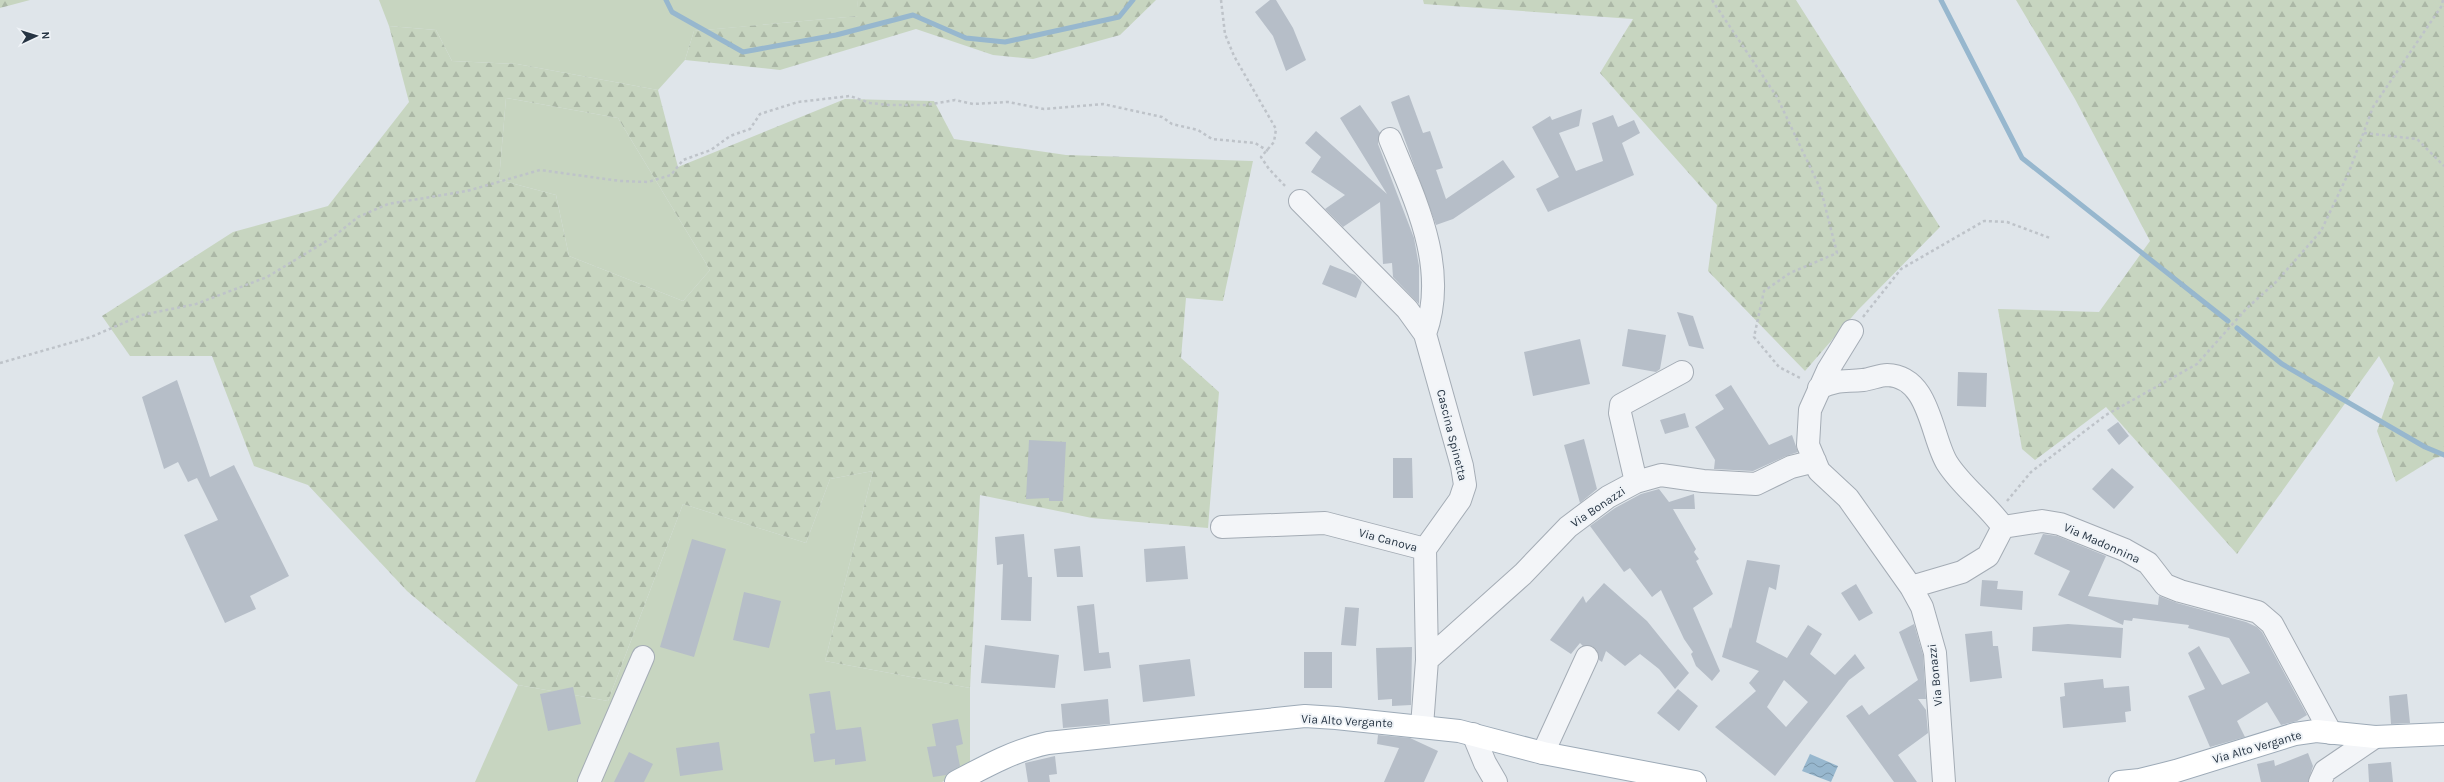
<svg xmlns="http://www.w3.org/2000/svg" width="2444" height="782" font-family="Karla,sans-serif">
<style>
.grass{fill:#c7d5c0}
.forest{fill:url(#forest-firs);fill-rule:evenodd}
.water{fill:url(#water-waves)}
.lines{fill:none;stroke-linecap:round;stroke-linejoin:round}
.stream{stroke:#97b7ce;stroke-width:5}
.building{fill:#b6bec8;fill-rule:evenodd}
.minor-casing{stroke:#a4acb5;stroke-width:24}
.major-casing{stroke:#9daab7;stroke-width:24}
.path{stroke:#bec3c9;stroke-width:2.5;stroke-dasharray:3 3;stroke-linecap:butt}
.minor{stroke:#f3f5f8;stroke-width:22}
.major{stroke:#fff;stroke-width:22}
.labels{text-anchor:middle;stroke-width:4;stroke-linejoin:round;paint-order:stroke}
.street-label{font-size:12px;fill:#263443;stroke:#eff3f7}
</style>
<defs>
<pattern id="forest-firs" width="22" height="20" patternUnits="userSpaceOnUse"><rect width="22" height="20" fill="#c7d5c0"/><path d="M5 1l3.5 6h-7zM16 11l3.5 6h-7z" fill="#abb7a6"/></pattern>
<pattern id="water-waves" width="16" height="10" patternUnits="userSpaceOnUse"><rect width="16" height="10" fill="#97b7ce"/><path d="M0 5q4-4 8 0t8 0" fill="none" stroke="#7b96a9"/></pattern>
</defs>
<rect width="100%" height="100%" fill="#dfe5ea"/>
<path class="grass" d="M379,0H857L859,16L694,31L685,60L658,90L517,64L452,61L436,30L389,26Z
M506,98L618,118L710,270L683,301L569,256L556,195L499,180Z
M873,471L825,661L970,688V767L942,782H475L518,685L608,701L683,504L806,543L830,479Z"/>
<path class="forest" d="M0,0H30L0,8Z
M857,0H1156L1120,35L1033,59L993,55L916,29L780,70L685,60L694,31L858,16Z
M1423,0H1796L1940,227L1858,310L1805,371L1708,271L1717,205L1600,73L1633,19L1424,4Z
M2016,0H2444V456L2435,458L2396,482L2377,431L2394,383L2379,356L2237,554L2106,407L2035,460L2022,449L1998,309L2099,312L2150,241L2075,99Z
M389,26L436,30L452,61L517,64L658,90L678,167L845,99L934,101L954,139L1066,155L1253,161L1223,301L1186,298L1181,358L1219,392L1208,528L1092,518L980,495L970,688L825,661L873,471L830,479L806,543L683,504L608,701L518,685L407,591L308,485L254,466L212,356H130L102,316L233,232L328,206L409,102ZM506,98L618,118L710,270L683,301L569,256L556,195L499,180Z"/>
<path class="water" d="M1810,754L1838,766L1831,782L1802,771Z"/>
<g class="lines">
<path class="stream" d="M666,0L672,12L743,52L836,35L913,15L966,38L1005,42L1119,17L1133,0
M1941,0L2022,158L2228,321
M2237,328L2282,364L2425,447L2444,455"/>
</g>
<path class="building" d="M1270,0H1276L1293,28L1306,60L1286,71L1273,36L1255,12Z
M1409,95L1423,133L1430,131L1443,168L1436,170L1446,199L1503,160L1515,177L1453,219L1436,225L1391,102Z
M1360,105L1380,133L1378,144L1414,238L1419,266V304L1393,277L1392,263L1383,264L1380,202L1343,227L1325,209L1345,195L1311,172L1321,157L1305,143L1316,131L1387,194L1340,118Z
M1582,109L1579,126L1559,133L1576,171L1603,161L1592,123L1613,115L1618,127L1634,120L1640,133L1622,143L1634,175L1548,212L1536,189L1559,177L1532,127L1550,116L1552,120Z
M1330,265L1355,275L1362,282L1356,298L1322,284Z
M1677,312L1693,316L1704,349L1689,346Z
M1628,329L1666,335L1660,369L1656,372L1622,366Z
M1580,339L1590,384L1533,396L1524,352Z
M1958,372L1987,373L1986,407L1957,406Z
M177,380L210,477L234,465L289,576L250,596L256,609L225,623L184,535L218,520L197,478L188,482L178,462L164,469L142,397Z
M1731,385L1769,445L1792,435L1798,452L1786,456L1753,471L1714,469L1715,460L1695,427L1724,409L1715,395Z
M1685,413L1689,427L1665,434L1660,420Z
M2118,422L2129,436L2119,445L2107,430Z
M1584,439L1597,489L1580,503L1564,445Z
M1029,440L1066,442L1063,501H1049V498L1026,499Z
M1393,458H1412L1413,498H1393Z
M2112,468L2134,487L2114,509L2092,489Z
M1659,489L1669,502L1694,494L1695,509H1673L1696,549L1694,552L1699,559L1696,561L1713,594L1693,608L1720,671L1712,681L1696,666L1691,654L1693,652L1684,639L1661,590L1652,597L1630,568L1624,572L1590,526L1615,508L1641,494Z
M1024,534L1028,577H1032L1031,621L1001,620L1003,564L997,565L995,537Z
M2043,534L2057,536L2106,556L2088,596L2158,605L2159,596L2177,603L2246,622L2257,627L2262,632L2307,715L2297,721L2281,725L2267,702L2237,721L2245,737L2210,747L2188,696L2205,689L2188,653L2199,646L2222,685L2250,673L2229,638L2188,628L2189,625L2133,618L2132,621L2124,620L2123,625L2058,595L2070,571L2034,554Z
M692,539L726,549L694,657L660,647Z
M1080,546L1083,577H1057L1054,549Z
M1185,546L1188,579L1146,582L1144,549Z
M1747,560L1780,565L1776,590L1769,587L1756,642L1787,658L1808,625L1822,634L1810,654L1835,675L1855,654L1865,668L1849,680L1775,776L1715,727L1756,691L1749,683L1759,671L1722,657L1730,627L1731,629ZM1784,680L1808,702L1786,727L1767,707Z
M1982,580L1998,581L1997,589L2023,591L2022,610L1980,606Z
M1604,583L1647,621L1689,673L1675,689L1659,669L1640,654L1625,666L1606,651L1602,662L1599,660L1597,650L1592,646H1583L1580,643L1571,654L1550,640L1583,596L1586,603Z
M1856,584L1873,613L1859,621L1841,593Z
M744,592L781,601L769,648L733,640Z
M1094,604L1099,653L1109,652L1111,668L1084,671L1077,606Z
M1345,607L1359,608L1356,646L1341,645Z
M1914,624L1923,655L1926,699H1918L1926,710L1928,733L1898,755L1917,782H1894L1846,716L1862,705L1869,715L1918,680L1899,632Z
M2068,624L2123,628L2121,658L2032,651L2033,627Z
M1992,631L1993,646H1998L2002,678L1970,682L1965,634Z
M985,645L1059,655L1055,688L981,683Z
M1412,647L1411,705L1392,706V699L1378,700L1376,648Z
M1304,652H1332V688H1304Z
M1190,659L1195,696L1143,702L1139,665Z
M2103,679L2104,688L2129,686L2131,711L2125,712L2126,722L2063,728L2060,697L2065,696L2064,683Z
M573,687L581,724L548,731L540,694Z
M1678,689L1698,706L1679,731L1657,713Z
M830,691L836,730L861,727L866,761L835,765V759L814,762L810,734L815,733L809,694Z
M2407,694L2410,723L2391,724L2389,696Z
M1108,699L1110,724L1063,728L1061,704Z
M958,719L963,744L956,746L960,766L946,775L933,777L927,747L936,746L932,724Z
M1378,735L1410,738L1438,751L1424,782H1384L1399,748L1377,744Z
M719,742L723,770L680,776L676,748Z
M629,752L653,764L644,782H614Z
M2308,753L2313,766L2308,782H2261L2257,764L2274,760L2275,766Z
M1055,756L1057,774L1049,775L1050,782H1028L1025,763Z
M2391,762L2393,782H2369L2368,764Z"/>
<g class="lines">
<g class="minor-casing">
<path id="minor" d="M1390,139C1415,200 1449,268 1425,334
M1300,201L1407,309L1425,334L1462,466L1465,485L1460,500L1425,549
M1852,331L1828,370L1810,410L1808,445L1819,471L1848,498L1911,587L1922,607L1935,653L1944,782
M1819,388C1838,379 1844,382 1863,380C1871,379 1880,375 1887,375C1930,376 1931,437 1947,463C1962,487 1987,504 2003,527
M1636,482L1620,413L1621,405L1682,372
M1222,527L1325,523L1425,549L1427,660L1422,726
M1911,587L1962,572L1988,556L2003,527L2042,521L2060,524L2125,550L2148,563L2165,585L2180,591L2258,612L2272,624L2331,733
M1427,660L1523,574L1568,527L1608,497L1636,482L1661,475L1703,481L1756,484L1791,467L1815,461
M1473,734L1485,763L1496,782
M1543,753L1587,657
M589,782L643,657
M2320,782L2325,771L2375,737"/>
</g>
<g class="major-casing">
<path id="major" d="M956,782C986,766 1015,750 1048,743L1305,716L1336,718L1459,731L1543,753L1695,782
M2120,782L2140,780L2176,771L2295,734L2316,731L2375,737L2444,734"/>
</g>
<path class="path" d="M1221,0L1225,34L1234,56L1276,129L1274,142L1261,157L1269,169L1287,188
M1712,0L1777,97L1821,190L1837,253L1790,273L1764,291L1754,337L1779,367L1802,379
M2364,133L2417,139L2444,166
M1863,317L1901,269L1984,221L2007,222L2050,238
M0,363L91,337L142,315L196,304L267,277L333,237L358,217L388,204L467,191L540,170L620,181L648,182L671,175L683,160L711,150L730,136L750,129L760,114L798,102L850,96L870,103L889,105H926L955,100L973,104L1008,102L1044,109L1103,104L1162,117L1172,124L1198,130L1212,139L1255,143L1268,151
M2007,501L2031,472L2106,415L2197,364L2246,309L2276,282L2321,231L2349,172L2373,107L2441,7L2443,0"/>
<use href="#minor" class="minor"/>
<use href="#major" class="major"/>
</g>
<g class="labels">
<g class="street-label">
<text transform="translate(1452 435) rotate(76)" y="4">Cascina Spinetta</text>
<text transform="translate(1598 507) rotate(-34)" y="4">Via Bonazzi</text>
<text transform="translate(1388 540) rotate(15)" y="4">Via Canova</text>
<text transform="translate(2102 543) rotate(24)" y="4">Via Madonnina</text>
<text transform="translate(1935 675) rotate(-96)" y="4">Via Bonazzi</text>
<text transform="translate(1347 721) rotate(3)" y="4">Via Alto Vergante</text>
<text transform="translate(2257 747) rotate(-16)" y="4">Via Alto Vergante</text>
</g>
</g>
<g transform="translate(36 36) rotate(86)" stroke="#eff3f7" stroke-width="3" paint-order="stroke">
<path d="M0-3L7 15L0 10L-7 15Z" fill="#263443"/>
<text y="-6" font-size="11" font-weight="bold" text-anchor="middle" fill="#263443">N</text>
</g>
</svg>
